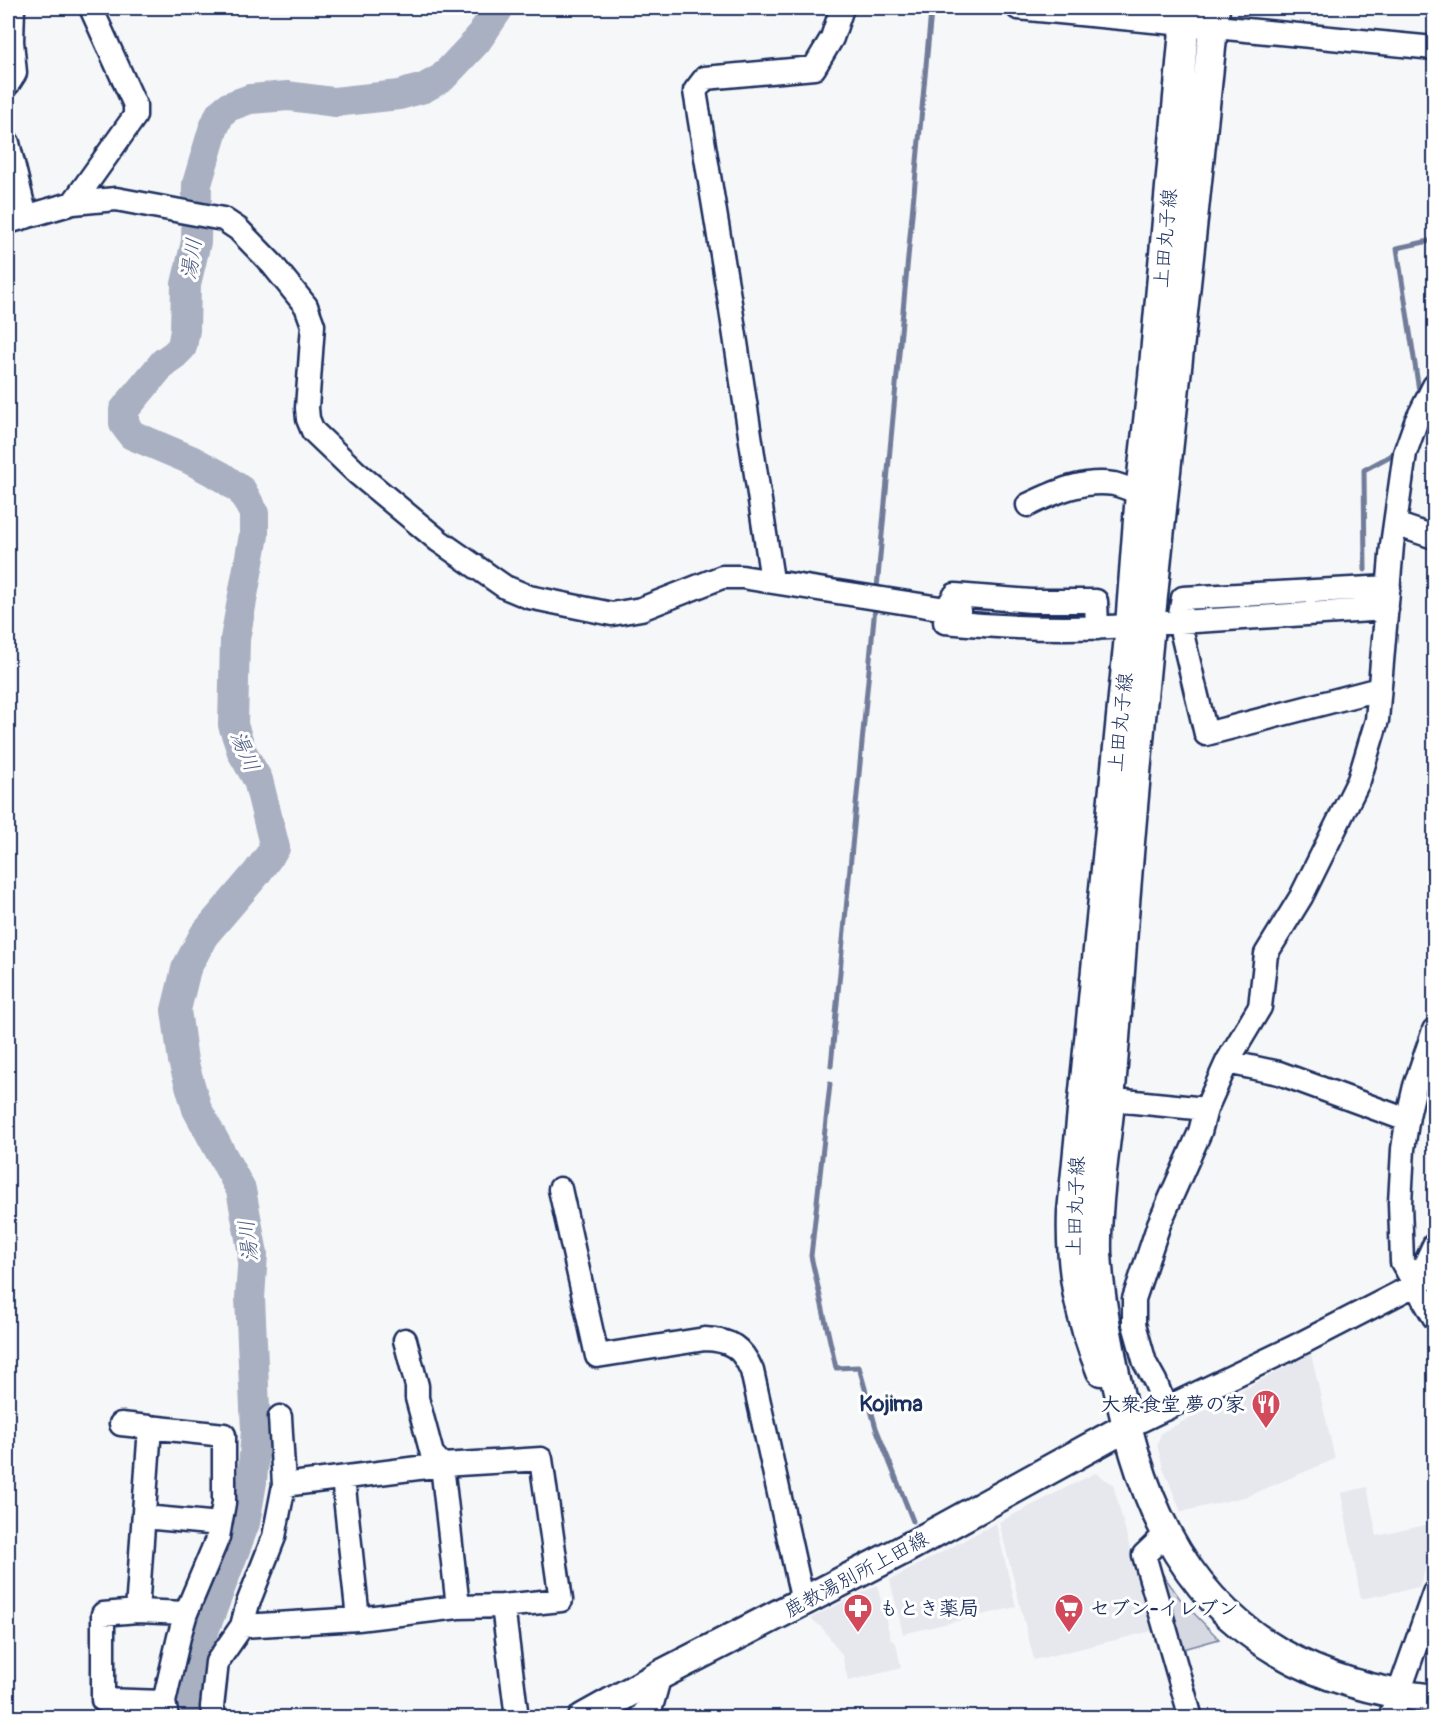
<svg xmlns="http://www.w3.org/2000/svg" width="1442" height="1725" font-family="Pangolin,'Klee One',sans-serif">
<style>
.built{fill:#e6e8ee}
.green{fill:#d6d9e2;stroke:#7884a0;stroke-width:1.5}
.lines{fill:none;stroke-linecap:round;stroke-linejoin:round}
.stream{stroke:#707c99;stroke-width:5}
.river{stroke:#a9b0c1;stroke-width:30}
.minor-tunnel{stroke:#cacfda;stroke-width:22;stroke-dasharray:22 11;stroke-linecap:butt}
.minor-casing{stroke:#1b2f5e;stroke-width:27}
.major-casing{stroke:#1b2f5e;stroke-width:33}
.minor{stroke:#fff;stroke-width:22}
.major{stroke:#fff;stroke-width:28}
.labels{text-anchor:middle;stroke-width:6;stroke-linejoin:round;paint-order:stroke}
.street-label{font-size:20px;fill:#1b2f5e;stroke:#fff}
.poi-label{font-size:20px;font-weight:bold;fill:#1b2f5e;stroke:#fff;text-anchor:start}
.water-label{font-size:21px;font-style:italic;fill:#4d5c81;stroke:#fff}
.quarter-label{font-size:22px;font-weight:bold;fill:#1b2f5e;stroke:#fff}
</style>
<rect width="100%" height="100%" fill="#f6f7f9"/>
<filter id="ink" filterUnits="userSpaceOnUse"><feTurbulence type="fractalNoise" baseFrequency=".0167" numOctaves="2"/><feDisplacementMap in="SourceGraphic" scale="12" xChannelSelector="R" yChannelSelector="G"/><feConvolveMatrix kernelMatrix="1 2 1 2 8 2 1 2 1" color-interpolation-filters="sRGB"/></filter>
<g filter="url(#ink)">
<path class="built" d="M1311,1354L1335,1459L1248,1496L1181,1512L1163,1467L1157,1445L1161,1433Z
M1095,1473L1113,1484L1152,1631L1034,1660L999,1522Z
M1367,1487L1377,1536L1434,1523V1545L1419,1587L1361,1599L1341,1493Z
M996,1523L1016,1607L903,1634L890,1580Z
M877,1585L891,1640L896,1643L901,1668L848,1681L842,1655L823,1629L811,1618Z"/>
<path class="green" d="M1154,1562L1181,1600L1219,1639L1180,1650Z"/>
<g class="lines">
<path class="stream" d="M1420,397L1397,248L1434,240
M1365,570L1364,470L1392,455L1397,446
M877,588L931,12
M831,1066L875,607
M830,1084L811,1256L836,1368L859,1367L876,1428L913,1521"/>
<path class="river" d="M191,1718L189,1708L193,1660L245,1523L252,1482L256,1430L250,1298L253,1254L241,1190L197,1109L183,1061L176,1010L186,969L204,935L256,874L275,848L258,780L242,752L233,725L235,639L254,535V513L242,491L221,476L191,460L132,435L124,424V410L164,362L174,355L182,347L185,330L186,284L196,242L197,184L213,130L220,114L228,107L250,99L288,96L334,102L399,95L424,88L442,78L476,42L499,8"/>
<path class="minor-tunnel" d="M1089,614L1202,609"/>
<g class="minor-casing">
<path id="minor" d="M1018,8L1434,48
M8,84L15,73L12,41L13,8
M8,143L26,217
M73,203L135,116V105L91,8
M8,222L73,203L116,199L223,219L238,229L272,264L306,306L313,325L307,408L308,419L313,431L357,473L439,541L505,587L529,597L612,614L641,609L722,577H742L946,609L945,622C1007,628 1068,630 1130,626
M1028,505C1055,492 1083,479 1114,484C1122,486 1132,490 1140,493
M1395,524L1434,537
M772,580L730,303L695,91L705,78L814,68L832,38L842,8
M959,611L946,609L955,595L1031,601H1096L1097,628
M1164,623L1387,609
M1379,689L1206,734L1179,621L1183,598L1389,587
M1434,1030L1415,1086L1408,1116L1403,1149L1400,1203L1402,1262L1434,1317
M1227,1062L1279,1073L1407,1120
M1094,1098L1206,1109
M560,1189L597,1356L705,1339C730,1340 742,1347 752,1371L803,1602
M1416,1284L1434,1245
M405,1340L417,1386V1398L432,1454L442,1465L458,1607
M1166,1409L1155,1381L1145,1363L1134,1324V1299L1159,1224L1200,1132L1206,1109L1227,1062L1260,1007L1266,954L1301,897L1359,780L1377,720L1392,545L1405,453L1416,422L1434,386
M121,1424L224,1435V1503L218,1537L186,1613L179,1637L164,1702L167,1718
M1127,1427L1292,1348L1434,1275
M343,1478L358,1619
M144,1517L220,1524
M1166,1534L1144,1555L1191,1718
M503,1606L517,1718
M137,1611L150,1427
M242,1626L358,1619L458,1607L503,1606L561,1600L541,1459L442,1465L284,1485
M164,1702L103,1700V1614L137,1611L186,1613
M215,1718L212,1707L217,1662L242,1626L248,1603L274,1537L284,1485L280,1417
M640,1718L652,1704L660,1675
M1390,1718L1434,1593"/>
</g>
<g class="major-casing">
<path id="major" d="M1215,8C1184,319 1145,631 1122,943C1118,1000 1114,1056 1109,1112C1104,1158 1096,1206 1097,1253C1099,1293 1107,1334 1115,1374C1127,1429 1140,1484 1167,1534C1224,1641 1318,1686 1434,1699
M1101,1371C1079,1317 1070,1270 1072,1212L1130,626L1140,493L1153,377L1186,8
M583,1718L660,1675L903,1550L1127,1427"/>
</g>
<use href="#minor" class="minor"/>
<use href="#major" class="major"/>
</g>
</g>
<defs>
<g id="restaurant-pin" transform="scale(1.5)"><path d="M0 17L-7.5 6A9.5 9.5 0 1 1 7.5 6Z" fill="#d1495b" stroke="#fff"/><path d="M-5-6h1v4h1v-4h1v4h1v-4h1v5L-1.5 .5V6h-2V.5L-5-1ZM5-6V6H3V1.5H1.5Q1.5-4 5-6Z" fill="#fff"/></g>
<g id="pharmacy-pin" transform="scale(1.5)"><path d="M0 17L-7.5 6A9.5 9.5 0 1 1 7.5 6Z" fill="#d1495b" stroke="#fff"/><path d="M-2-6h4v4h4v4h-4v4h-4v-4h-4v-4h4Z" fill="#fff"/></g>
<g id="supermarket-pin" transform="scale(1.5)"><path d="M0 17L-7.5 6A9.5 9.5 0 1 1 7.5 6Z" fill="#d1495b" stroke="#fff"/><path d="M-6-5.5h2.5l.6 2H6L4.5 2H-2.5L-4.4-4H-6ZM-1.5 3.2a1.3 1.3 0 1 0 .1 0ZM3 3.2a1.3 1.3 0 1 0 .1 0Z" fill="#fff"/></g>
</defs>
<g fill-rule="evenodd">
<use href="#restaurant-pin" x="1266" y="1404"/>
<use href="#pharmacy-pin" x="858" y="1608"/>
<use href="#supermarket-pin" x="1069" y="1608"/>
</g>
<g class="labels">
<g class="street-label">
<text transform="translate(1165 238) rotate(-85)" y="7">上田丸子線</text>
<text transform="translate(1120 722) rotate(-84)" y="7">上田丸子線</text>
<text transform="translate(1075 1206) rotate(-88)" y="7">上田丸子線</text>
<text transform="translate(856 1574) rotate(-28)" y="7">鹿教湯別所上田線</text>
</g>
<g class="poi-label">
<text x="1245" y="1411" text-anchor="end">大衆食堂 夢の家</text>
<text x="879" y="1615">もとき薬局</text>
<text x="1090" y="1615">セブン-イレブン</text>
</g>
<g class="water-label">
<text transform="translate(191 259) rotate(-81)" y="7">湯川</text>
<text transform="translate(245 751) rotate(67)" y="7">湯川</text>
<text transform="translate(248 1241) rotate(-96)" y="7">湯川</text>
</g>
<g class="quarter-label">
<text x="891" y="1411">Kojima</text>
</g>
</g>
<rect width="1442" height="1725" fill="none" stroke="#fff" stroke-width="30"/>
<rect x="15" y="15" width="1412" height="1695" fill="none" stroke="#1b2f5e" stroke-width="2" filter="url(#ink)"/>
</svg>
